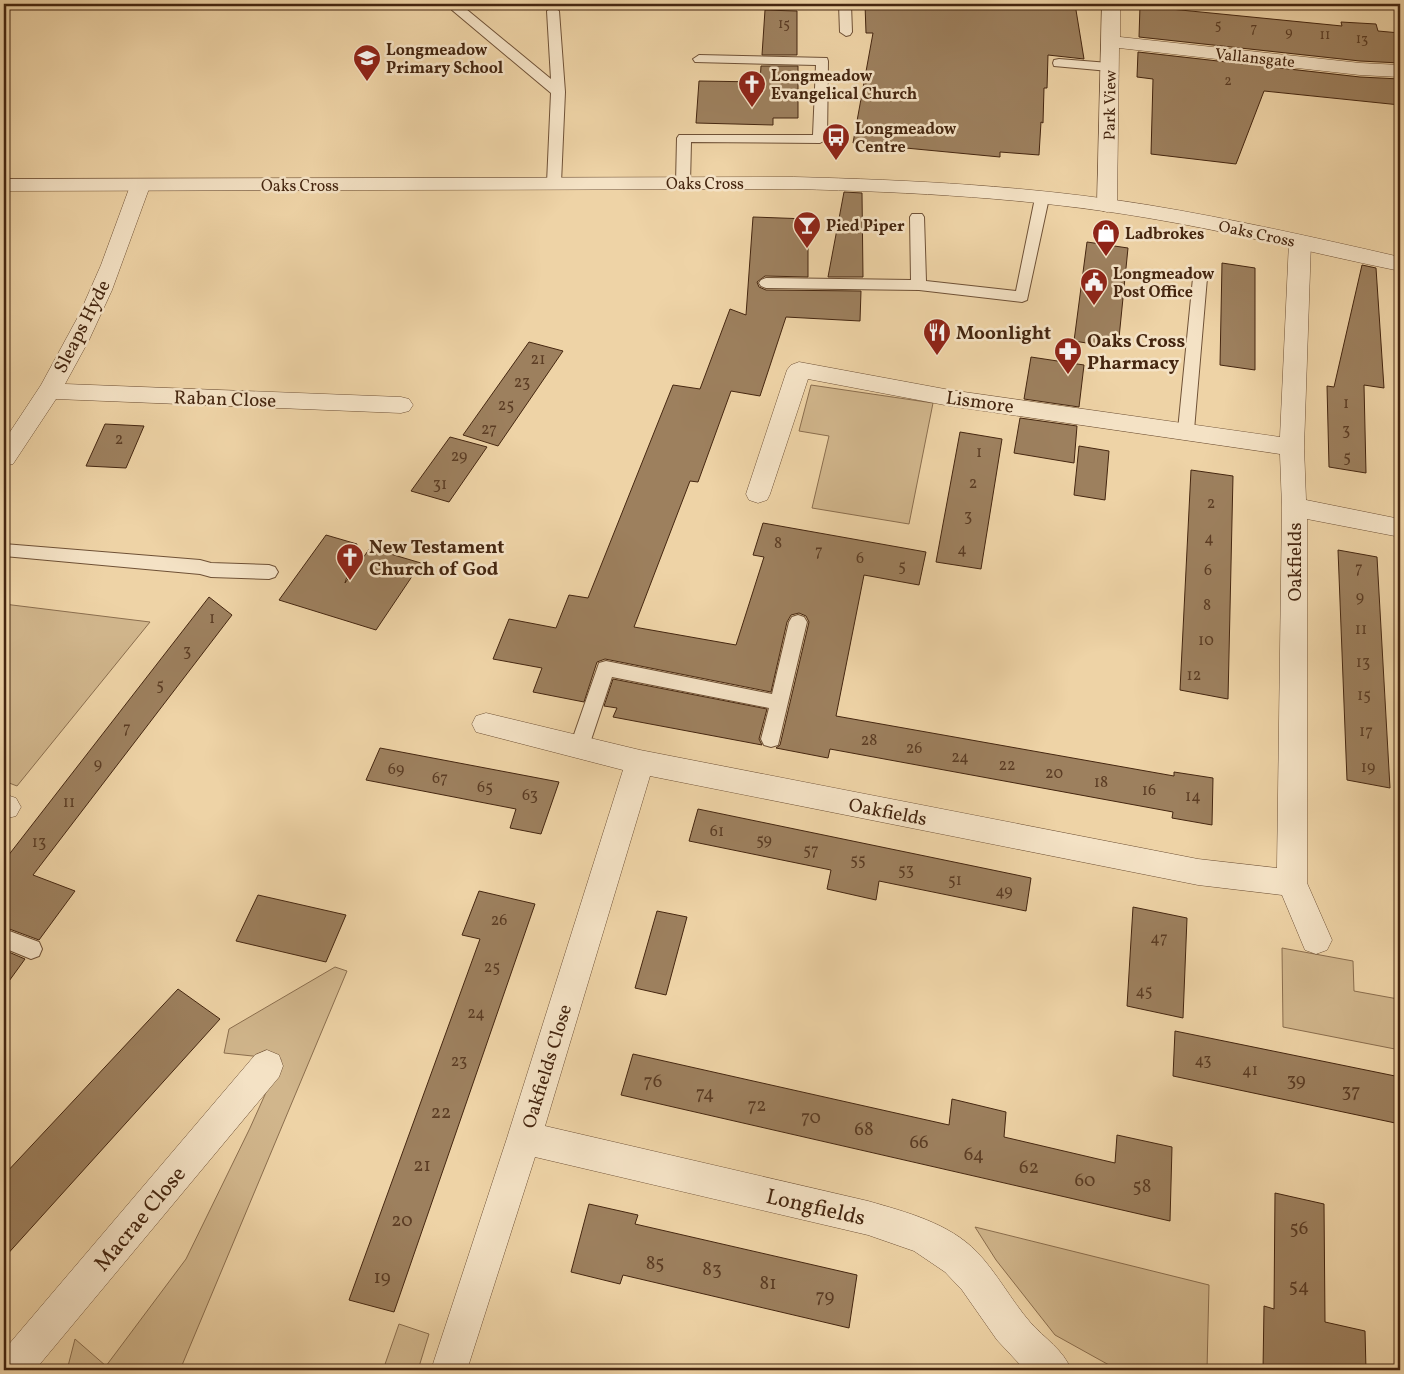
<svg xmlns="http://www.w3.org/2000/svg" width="1404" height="1374" font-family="Vollkorn,serif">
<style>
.green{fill:#d1b68c;stroke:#8b6e4e}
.building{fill:#9d805e;stroke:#452610}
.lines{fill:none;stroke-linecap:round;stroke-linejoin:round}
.service-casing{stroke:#6f5136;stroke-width:2}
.minor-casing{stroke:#6f5136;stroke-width:1}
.tertiary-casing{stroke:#6f5136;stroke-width:1}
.service{fill:#f4e2c5;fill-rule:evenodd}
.minor{fill:#f4e2c5;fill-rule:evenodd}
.tertiary{fill:#f4e2c5;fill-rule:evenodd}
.labels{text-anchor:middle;stroke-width:5;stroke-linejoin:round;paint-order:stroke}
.far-number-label{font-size:14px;fill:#5b3c24}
.far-poi-label{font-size:16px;font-weight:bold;fill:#452610;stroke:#f4e2c5;text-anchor:start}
.far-street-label{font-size:16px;fill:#452610;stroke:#f4e2c5}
.number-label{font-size:16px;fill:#5b3c24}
.street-label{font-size:19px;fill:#452610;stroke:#f4e2c5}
.poi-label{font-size:19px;font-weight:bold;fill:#452610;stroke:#f4e2c5;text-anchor:start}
.near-number-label{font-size:19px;fill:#5b3c24}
.near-street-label{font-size:22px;fill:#452610;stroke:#f4e2c5}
</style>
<rect width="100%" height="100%" fill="#eed3a6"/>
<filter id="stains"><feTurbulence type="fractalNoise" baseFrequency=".004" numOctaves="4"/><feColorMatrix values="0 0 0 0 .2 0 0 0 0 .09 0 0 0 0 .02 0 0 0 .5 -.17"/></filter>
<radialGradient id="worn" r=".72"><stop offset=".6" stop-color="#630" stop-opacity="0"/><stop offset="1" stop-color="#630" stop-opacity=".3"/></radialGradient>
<path class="green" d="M811,385L933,403L909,524L812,508L829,436L799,431Z
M4,604L150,622L17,786L4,781Z
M1282,948L1353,961L1354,991L1398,999L1400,1050L1283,1027Z
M335,967L347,971L180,1370H67L75,1339L106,1366L186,1259L250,1128L281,1059L224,1053L229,1029Z
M975,1227L1209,1285L1207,1370H1118L1055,1335L996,1260Z
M399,1324L429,1334L418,1370H383Z"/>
<path class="building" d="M865,4H1075L1084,59L1048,55L1047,88H1044L1043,123L1041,122L1039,155L1000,152V157L853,143L873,33H866Z
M1140,6L1342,26L1341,22L1376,24L1378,31L1400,33V63L1360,61L1139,37Z
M765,10L797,11V55H762Z
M1138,52L1360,77L1400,79V105L1264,91L1236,164L1151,154L1153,79L1137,77Z
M761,66H798V118H773V125L696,123L699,81L760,82Z
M844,192L862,193L863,277H828Z
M753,217L808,219V277L765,276L757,282L759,287L766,290L861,291L860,321L786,317L760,396L731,391L698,482L690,481L634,627L736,645L764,557L753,555L763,523L926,552L919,585L864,575L836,716L1174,776V772L1213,778L1212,825L1172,818L1173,812L830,749L828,758L776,748L780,745L809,622L806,616L799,613L791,615L787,622L771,692L605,659L597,662L584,702L533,692L542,668L493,659L509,619L556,628L569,595L588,598L673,385L700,389L730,309L746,315Z
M1087,242L1128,248L1118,348L1074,341Z
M1222,263L1255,268V370L1220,365Z
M1362,265L1376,268L1384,388L1364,385L1366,473L1329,467L1327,386L1334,387Z
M529,342L563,351L498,446L463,435Z
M1031,357L1084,365L1079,407L1024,399Z
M1020,418L1077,426L1074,463L1014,453Z
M105,424L144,426L126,468L86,466Z
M960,432L1002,439L981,569L936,562Z
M450,437L487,447L449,502L411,491Z
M1079,446L1109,451L1105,500L1074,495Z
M1191,470L1233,476L1228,699L1180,690Z
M326,535L357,544L345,583L370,548L421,563L376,630L279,600Z
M1338,550L1377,557L1390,788L1347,780Z
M209,597L232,615L33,875L75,891L39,940L4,927V861Z
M613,679L767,709L759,739L762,745L613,717L617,708L604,706Z
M380,748L559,782L541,834L510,828L516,809L366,780Z
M698,809L1031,878L1026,911L879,881L876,900L827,889L831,870L689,841Z
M479,891L535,904L394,1312L349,1300L480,939L462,935Z
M258,895L346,915L326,962L236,941Z
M1133,907L1187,918L1183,1018L1127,1006Z
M657,911L687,917L666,995L635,988Z
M4,950L25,959L4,988Z
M178,989L220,1019L4,1258V1175Z
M1175,1031L1400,1077V1124L1173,1076Z
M633,1054L949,1125L952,1099L1006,1112L1004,1137L1115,1163L1117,1135L1172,1147L1170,1221L621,1095Z
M1275,1193L1324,1204L1325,1322L1365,1331L1366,1370H1263L1264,1306L1274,1309Z
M589,1204L638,1215L635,1224L857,1275L849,1328L623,1275L620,1284L571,1272Z"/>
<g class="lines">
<g class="service-casing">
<path id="service" d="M452,4H460L551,79L547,11L553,7L559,11L565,92L561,183L559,186L554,187L547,183L551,93L452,10L450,7Z
M839,4H851L852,32L850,35L846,36L840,32Z
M699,55L827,58L828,61L827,139L820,143L691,142L690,183L683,187L678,186L676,183L677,138L679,135H813L816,65L695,62L693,59Z
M1059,59L1109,63L1115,67L1109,71L1054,66L1053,63L1054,60Z
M1042,194L1049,198L1027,300L1022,302L919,290L766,288L761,286L759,283L761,280L766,278L911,280L910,217L912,214H922L924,217L926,281L1016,291L1035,198Z
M1200,273L1205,275L1207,278L1194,430L1192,434L1186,436L1180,434L1178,430L1193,278L1195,275Z
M4,544L200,560L211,563L269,565L275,567L278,572L275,577L269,579L211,577L200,574L4,556Z
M798,615L804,617L807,622L778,745L771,747L764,745L761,739L769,708L612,677L587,752L580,754L573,752L570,746L599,663L606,661L772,694L789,622L792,617Z
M4,929L39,942L42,949L39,956L31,959L4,948Z"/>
</g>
<g class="minor-casing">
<path id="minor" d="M1102,4H1120V37L1360,63L1400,65V77L1360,75L1119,48L1117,206L1114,210L1107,212L1100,210L1097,206Z
M140,180L147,182L150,186L112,290L89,340L65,384L401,397L409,399L413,405L409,411L401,413L56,399L13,464L4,466V441L41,385L79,315L101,265L130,186L133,182Z
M1300,235L1308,237L1311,242L1304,447L1306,500L1400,519V537L1307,519V883L1332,940L1327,950L1316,954L1305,950L1282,895L1198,885L650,776L545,1126L868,1201C906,1212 949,1223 977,1252C997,1273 1011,1300 1030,1322C1044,1338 1064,1350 1071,1370H1025L997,1340L962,1290L945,1272L914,1251L868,1235L535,1157L467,1370H431L507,1138L623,770L476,732L472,724L476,716L486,713L640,750L1198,859L1277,868L1282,507L1280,454L950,406L808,379L770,494L767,500L758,503L749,500L746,494L787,370L791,365L799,362L950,390L1280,437L1289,242L1292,237Z
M4,794L16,798L21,807L16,816L4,819Z
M267,1050L279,1055L283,1066L279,1077L35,1370H4V1350L255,1055Z"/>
</g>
<g class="tertiary-casing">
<path id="tertiary" d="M794,177C913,180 1031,186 1148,205C1233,219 1317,238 1400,257V271C1316,254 1233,232 1148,218C1031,198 913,192 794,189L4,191V179Z"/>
</g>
<use href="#service" class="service"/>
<use href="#minor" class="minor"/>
<use href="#tertiary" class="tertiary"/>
</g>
<defs>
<g id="school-pin" transform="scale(1.4375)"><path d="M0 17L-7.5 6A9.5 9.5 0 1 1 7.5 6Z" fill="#8f2418" stroke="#f4e2c5"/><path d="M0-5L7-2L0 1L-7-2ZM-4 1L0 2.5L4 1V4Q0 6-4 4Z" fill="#fff"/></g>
<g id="church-pin" transform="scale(1.4375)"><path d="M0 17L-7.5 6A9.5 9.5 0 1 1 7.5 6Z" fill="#8f2418" stroke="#f4e2c5"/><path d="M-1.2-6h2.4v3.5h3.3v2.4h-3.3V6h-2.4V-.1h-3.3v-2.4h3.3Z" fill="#fff"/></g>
<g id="bus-pin" transform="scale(1.4375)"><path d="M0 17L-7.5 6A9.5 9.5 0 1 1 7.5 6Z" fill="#8f2418" stroke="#f4e2c5"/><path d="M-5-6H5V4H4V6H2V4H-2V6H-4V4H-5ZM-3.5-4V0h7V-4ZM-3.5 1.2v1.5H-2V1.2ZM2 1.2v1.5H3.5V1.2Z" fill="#fff"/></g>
<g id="bar-pin" transform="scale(1.4375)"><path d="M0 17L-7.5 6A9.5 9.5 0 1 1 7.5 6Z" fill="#8f2418" stroke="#f4e2c5"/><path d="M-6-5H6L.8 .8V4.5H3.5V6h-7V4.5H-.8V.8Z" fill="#fff"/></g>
<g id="shop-pin" transform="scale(1.4375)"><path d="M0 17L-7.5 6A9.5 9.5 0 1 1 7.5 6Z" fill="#8f2418" stroke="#f4e2c5"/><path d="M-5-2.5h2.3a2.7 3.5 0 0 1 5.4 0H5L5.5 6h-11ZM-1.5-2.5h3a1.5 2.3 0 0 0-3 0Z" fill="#fff"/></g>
<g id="civic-pin" transform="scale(1.4375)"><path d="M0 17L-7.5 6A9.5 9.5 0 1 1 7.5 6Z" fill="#8f2418" stroke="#f4e2c5"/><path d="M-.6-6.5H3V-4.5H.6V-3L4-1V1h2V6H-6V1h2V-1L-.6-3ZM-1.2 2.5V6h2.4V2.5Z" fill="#fff"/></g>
<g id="restaurant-pin" transform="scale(1.4375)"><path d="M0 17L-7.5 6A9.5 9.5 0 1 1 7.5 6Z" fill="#8f2418" stroke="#f4e2c5"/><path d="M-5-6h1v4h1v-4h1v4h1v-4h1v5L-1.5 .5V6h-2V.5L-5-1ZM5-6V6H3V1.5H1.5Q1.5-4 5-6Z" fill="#fff"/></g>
<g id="pharmacy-pin" transform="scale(1.4375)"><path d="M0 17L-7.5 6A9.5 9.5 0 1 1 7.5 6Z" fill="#8f2418" stroke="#f4e2c5"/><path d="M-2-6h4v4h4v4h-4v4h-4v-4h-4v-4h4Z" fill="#fff"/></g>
</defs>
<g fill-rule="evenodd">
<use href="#school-pin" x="367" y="58"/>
<use href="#church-pin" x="752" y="84"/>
<use href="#bus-pin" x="836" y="137"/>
<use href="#bar-pin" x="807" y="225"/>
<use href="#shop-pin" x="1106" y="233"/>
<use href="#civic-pin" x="1094" y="282"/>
<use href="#restaurant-pin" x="937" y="332"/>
<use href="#pharmacy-pin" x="1068" y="351"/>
<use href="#church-pin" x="350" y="557"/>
</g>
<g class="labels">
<g class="far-number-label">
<text x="784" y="28">15</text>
<text x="1218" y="29">5</text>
<text x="1254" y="32">7</text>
<text x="1289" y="36">9</text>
<text x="1325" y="39">11</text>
<text x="1362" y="43">13</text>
<text x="1228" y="85">2</text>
</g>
<g class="far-poi-label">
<text x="386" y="55">Longmeadow<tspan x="386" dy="18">Primary School</tspan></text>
<text x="771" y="81">Longmeadow<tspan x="771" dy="18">Evangelical Church</tspan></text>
<text x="855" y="134">Longmeadow<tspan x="855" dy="18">Centre</tspan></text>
<text x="826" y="231">Pied Piper</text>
<text x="1125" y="239">Ladbrokes</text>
<text x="1113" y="279">Longmeadow<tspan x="1113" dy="18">Post Office</tspan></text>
</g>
<g class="far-street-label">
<text transform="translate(1255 57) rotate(6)" y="6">Vallansgate</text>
<text transform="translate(1109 105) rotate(-89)" y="6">Park View</text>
<text x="705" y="189">Oaks Cross</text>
<text x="300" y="191">Oaks Cross</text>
<text transform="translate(1257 233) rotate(12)" y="6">Oaks Cross</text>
</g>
<g class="number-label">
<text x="538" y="364">21</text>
<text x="522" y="387">23</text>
<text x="1346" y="408">1</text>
<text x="506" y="410">25</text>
<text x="489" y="434">27</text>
<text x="1346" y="435">3</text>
<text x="119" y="444">2</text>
<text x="979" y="457">1</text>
<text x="459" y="461">29</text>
<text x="1347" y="462">5</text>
<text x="973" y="488">2</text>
<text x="440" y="489">31</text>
<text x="1211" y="508">2</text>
<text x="968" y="521">3</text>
<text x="1209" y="543">4</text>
<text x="778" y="548">8</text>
<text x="962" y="554">4</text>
<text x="819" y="556">7</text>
<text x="860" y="563">6</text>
<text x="902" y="571">5</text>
<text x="1359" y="573">7</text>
<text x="1208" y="575">6</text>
<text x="1360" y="602">9</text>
<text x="1207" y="610">8</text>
<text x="212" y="623">1</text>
<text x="1361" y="634">11</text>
<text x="1206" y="645">10</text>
<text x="187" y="656">3</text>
<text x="1363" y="667">13</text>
<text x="1194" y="680">12</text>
<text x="160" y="690">5</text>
<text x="1364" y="700">15</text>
<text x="127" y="733">7</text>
<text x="1366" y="736">17</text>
<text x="869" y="745">28</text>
<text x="914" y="753">26</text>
<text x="960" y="762">24</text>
<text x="98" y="769">9</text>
<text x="1007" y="770">22</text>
<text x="1368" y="772">19</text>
<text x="396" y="774">69</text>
<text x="1054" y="778">20</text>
<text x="440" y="783">67</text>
<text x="1101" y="787">18</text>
<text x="485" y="792">65</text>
<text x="1149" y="795">16</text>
<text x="530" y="800">63</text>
<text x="1193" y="801">14</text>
<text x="69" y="807">11</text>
<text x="717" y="836">61</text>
<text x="764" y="845">59</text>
<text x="39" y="847">13</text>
<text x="811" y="855">57</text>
<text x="858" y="865">55</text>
<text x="906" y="875">53</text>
<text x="955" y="885">51</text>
<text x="1004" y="896">49</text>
<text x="499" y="925">26</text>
<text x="1159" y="943">47</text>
<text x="492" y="972">25</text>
<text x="1144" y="996">45</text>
<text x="476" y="1018">24</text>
<text x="1203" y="1065">43</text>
<text x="459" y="1066">23</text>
<text x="1250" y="1075">41</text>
</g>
<g class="street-label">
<text transform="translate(81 326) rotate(-63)" y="7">Sleaps Hyde</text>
<text transform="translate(225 398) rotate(2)" y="7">Raban Close</text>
<text transform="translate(980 401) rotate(8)" y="7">Lismore</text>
<text transform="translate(1294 562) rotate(-90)" y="7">Oakfields</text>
<text transform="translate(888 811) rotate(11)" y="7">Oakfields</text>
<text transform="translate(546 1066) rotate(-73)" y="7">Oakfields Close</text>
</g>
<g class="poi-label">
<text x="956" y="339">Moonlight</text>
<text x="1087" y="347">Oaks Cross<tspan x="1087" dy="22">Pharmacy</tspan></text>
<text x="369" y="553">New Testament<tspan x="369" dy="22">Church of God</tspan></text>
</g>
<g class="near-number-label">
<text x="1296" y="1086">39</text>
<text x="653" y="1087">76</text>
<text x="1351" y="1097">37</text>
<text x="705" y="1099">74</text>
<text x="757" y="1111">72</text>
<text x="441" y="1118">22</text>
<text x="811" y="1123">70</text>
<text x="864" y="1135">68</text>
<text x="919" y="1148">66</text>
<text x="974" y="1160">64</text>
<text x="422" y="1171">21</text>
<text x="1029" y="1173">62</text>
<text x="1085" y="1186">60</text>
<text x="1142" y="1192">58</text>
<text x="402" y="1226">20</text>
<text x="1299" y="1234">56</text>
<text x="655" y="1269">85</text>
<text x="712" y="1275">83</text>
<text x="382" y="1283">19</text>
<text x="768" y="1289">81</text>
<text x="1299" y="1292">54</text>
<text x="825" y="1302">79</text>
</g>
<g class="near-street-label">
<text transform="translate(816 1206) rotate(13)" y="8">Longfields</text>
<text transform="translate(139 1218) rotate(-50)" y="8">Macrae Close</text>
</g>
</g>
<rect width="1404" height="1374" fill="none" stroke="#eed3a6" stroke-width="20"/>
<rect x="5" y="5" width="1394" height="1364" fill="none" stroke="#452610" stroke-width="2.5"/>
<rect x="10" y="10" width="1384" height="1354" fill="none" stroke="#452610"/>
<rect width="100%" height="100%" filter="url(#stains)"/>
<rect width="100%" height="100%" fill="url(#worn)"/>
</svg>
